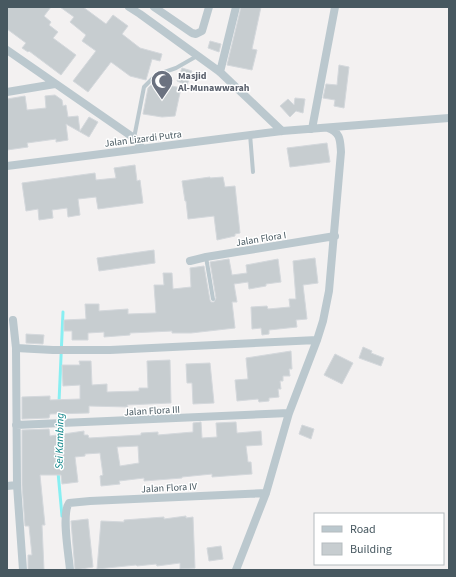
<svg xmlns="http://www.w3.org/2000/svg" width="456" height="577" font-family="'Source Sans 3',sans-serif">
<style>
.lines{fill:none;stroke-linecap:round;stroke-linejoin:round}
.stream{stroke:#88eff2;stroke-width:3}
.building{fill:#c7cdd0;stroke:#d4d8dc;fill-rule:evenodd}
.service{stroke:#bbc8ce;stroke-width:4}
.minor{stroke:#bbc8ce;stroke-width:8}
.labels{text-anchor:middle;stroke-width:3;stroke-linejoin:round;paint-order:stroke}
.worship-label{font-size:10px;font-weight:bold;fill:#5b616d;stroke:#fff;text-anchor:start}
.street-label{font-size:10px;fill:#475860;stroke:#fff}
.water-label{font-size:11px;font-style:italic;fill:#078185;stroke:#fff}
</style>
<rect width="100%" height="100%" fill="#f3f1f1"/>
<g class="lines">
<path class="stream" d="M59,402L63,312
M58,438L59,410
M58,472L62,516"/>
</g>
<path class="building" d="M7,7H51L44,16L51,22L49,25L58,32L53,38L76,55L61,75L29,51L28,52L22,48L26,43L7,29Z
M60,7H83L106,24L113,15L128,26L122,34L140,48L162,54L160,61L152,59L146,80L130,76L111,62L88,92L73,81L96,51L82,41L86,35L70,22L74,17Z
M241,7H261L252,49L257,50L252,70L227,65Z
M210,41L221,44L219,52L208,48Z
M339,65L349,67L344,108L334,106L335,100L323,98L326,84L337,85Z
M182,68L192,71L187,85L177,81Z
M154,82L181,88L175,116L162,117L143,114L148,88Z
M55,95L62,100L63,106L66,105L68,117L78,116L80,131L89,117L98,122L89,137L66,124L68,140L56,142V139L27,143L28,147L7,150V99L25,96L27,110L46,108L45,96Z
M295,98L305,99L303,113L296,111L290,117L280,106L288,99L294,105Z
M327,143L330,162L290,167L287,148Z
M135,165L137,181L140,180L143,203L98,209L96,197L78,199L80,215L68,217L67,208L52,210L53,218L39,220L38,209L26,211L22,183L95,173L96,180L116,178L114,168Z
M210,177V178L223,177L225,187L235,186L240,233L235,234V236L217,240L214,216L188,219L186,201H185L182,181Z
M154,250L155,263L99,271L97,258Z
M315,258L318,283L303,285L307,319L296,320L297,327L269,330V334L262,335L261,328L252,329L251,307L267,306L268,309L290,307L289,299H296L293,261Z
M229,259L232,275L247,273L246,265L278,259L281,282L266,284V286L249,289L248,282L234,284L237,302H232L235,328L191,333H172V331L130,333V335L104,337V332L88,333V340H72V331H64V320L86,319L85,304H99V311L128,309V314L156,313L154,285H164L163,273H172L173,289L191,287L190,268L204,266L210,300L211,302H214L216,298L210,262Z
M26,334L44,335L43,344L26,343Z
M363,347L372,351L371,353L384,358L381,366L359,358Z
M291,351L292,369H289L290,376H283V381H280L281,389H278L279,397L269,398V401L259,402L258,399L237,401L235,380L248,379L246,358Z
M335,354L353,363L342,384L324,375Z
M170,360L171,403L127,405L128,407L89,406V413L50,414L49,418L22,419V397L50,396V400L80,399V385L63,386L62,365H80L79,361H91L92,385L107,384V392L139,391V388H148L147,361Z
M210,363L214,403L193,404L192,383H187L186,364Z
M201,422L202,438L217,437L216,423L236,422L237,433L261,431L262,445L246,446L248,462H251L252,474L212,477V474L182,477V478L144,481V478L119,481L120,484L101,486L100,476L103,475L100,453L85,454V456L75,457L78,482L62,484L61,475H40L45,525H42L44,570H28V555H32L29,526H25L22,485V430L49,429L50,436L84,431V435H88L89,438L141,435V433L158,432V435L193,432V423ZM138,446L139,463L120,466L117,447Z
M302,425L314,429L311,439L299,434Z
M186,516V518L193,517L195,568L180,569V563L157,566L156,564L137,566L136,565L97,569L101,521L124,522V520L164,517V519Z
M88,519L93,567L75,570L71,521Z
M221,546L223,559L209,561L207,548Z"/>
<g class="lines">
<path class="service" d="M250,134L253,172
M134,138L144,87L156,75L176,68L197,56
M206,257L213,299"/>
<path class="minor" d="M129,7L140,14L220,72L282,131
M154,7L192,33L196,34L202,31L209,7
M7,50L134,138L142,148
M220,72L236,7
M7,92L55,84
M312,129L335,7
M7,166L282,131L449,118
M190,261L206,257L335,236
M13,320L16,348L17,485L23,570
M16,348L53,350H110L317,340
M16,425L289,413
M7,486L17,485
M70,570C69,556 61,514 69,503L90,501L266,493
M236,570L266,493L289,413L317,340L323,321L329,291L341,152C340,140 341,133 328,128"/>
</g>
<defs>
<g id="mosque-pin" transform="scale(1.15)"><path d="M0 17L-7.5 6A9.5 9.5 0 1 1 7.5 6Z" fill="#6b7280" stroke="#fff"/><path d="M3.5-4.9A6 6 0 1 0 3.5 4.9A5 5 0 1 1 3.5-4.9Z" fill="#fff"/></g>
</defs>
<g fill-rule="evenodd">
<use href="#mosque-pin" x="162" y="81"/>
</g>
<g class="labels">
<g class="worship-label">
<text x="178" y="79">Masjid<tspan x="178" dy="12">Al-Munawwarah</tspan></text>
</g>
<g class="street-label">
<text transform="translate(143 138) rotate(-7)" y="4">Jalan Lizardi Putra</text>
<text transform="translate(261 238) rotate(-9)" y="4">Jalan Flora I</text>
<text transform="translate(152 410) rotate(-3)" y="4">Jalan Flora III</text>
<text transform="translate(169 487) rotate(-3)" y="4">Jalan Flora IV</text>
</g>
<g class="water-label">
<text transform="translate(59 441) rotate(-89)" y="4">Sei Kambing</text>
</g>
</g>
<rect width="456" height="577" fill="none" stroke="#475860" stroke-width="16"/>
<rect x="314" y="513" width="130" height="52" fill="#ffffff" stroke="#b5bcbf"/>
<rect x="322" y="526" width="20" height="6" fill="#bbc8ce" stroke="#b5bcbf"/>
<text x="350" y="533" font-size="12" fill="#475860">Road</text>
<rect x="322" y="543" width="20" height="12" fill="#c7cdd0" stroke="#b5bcbf"/>
<text x="350" y="553" font-size="12" fill="#475860">Building</text>
</svg>
